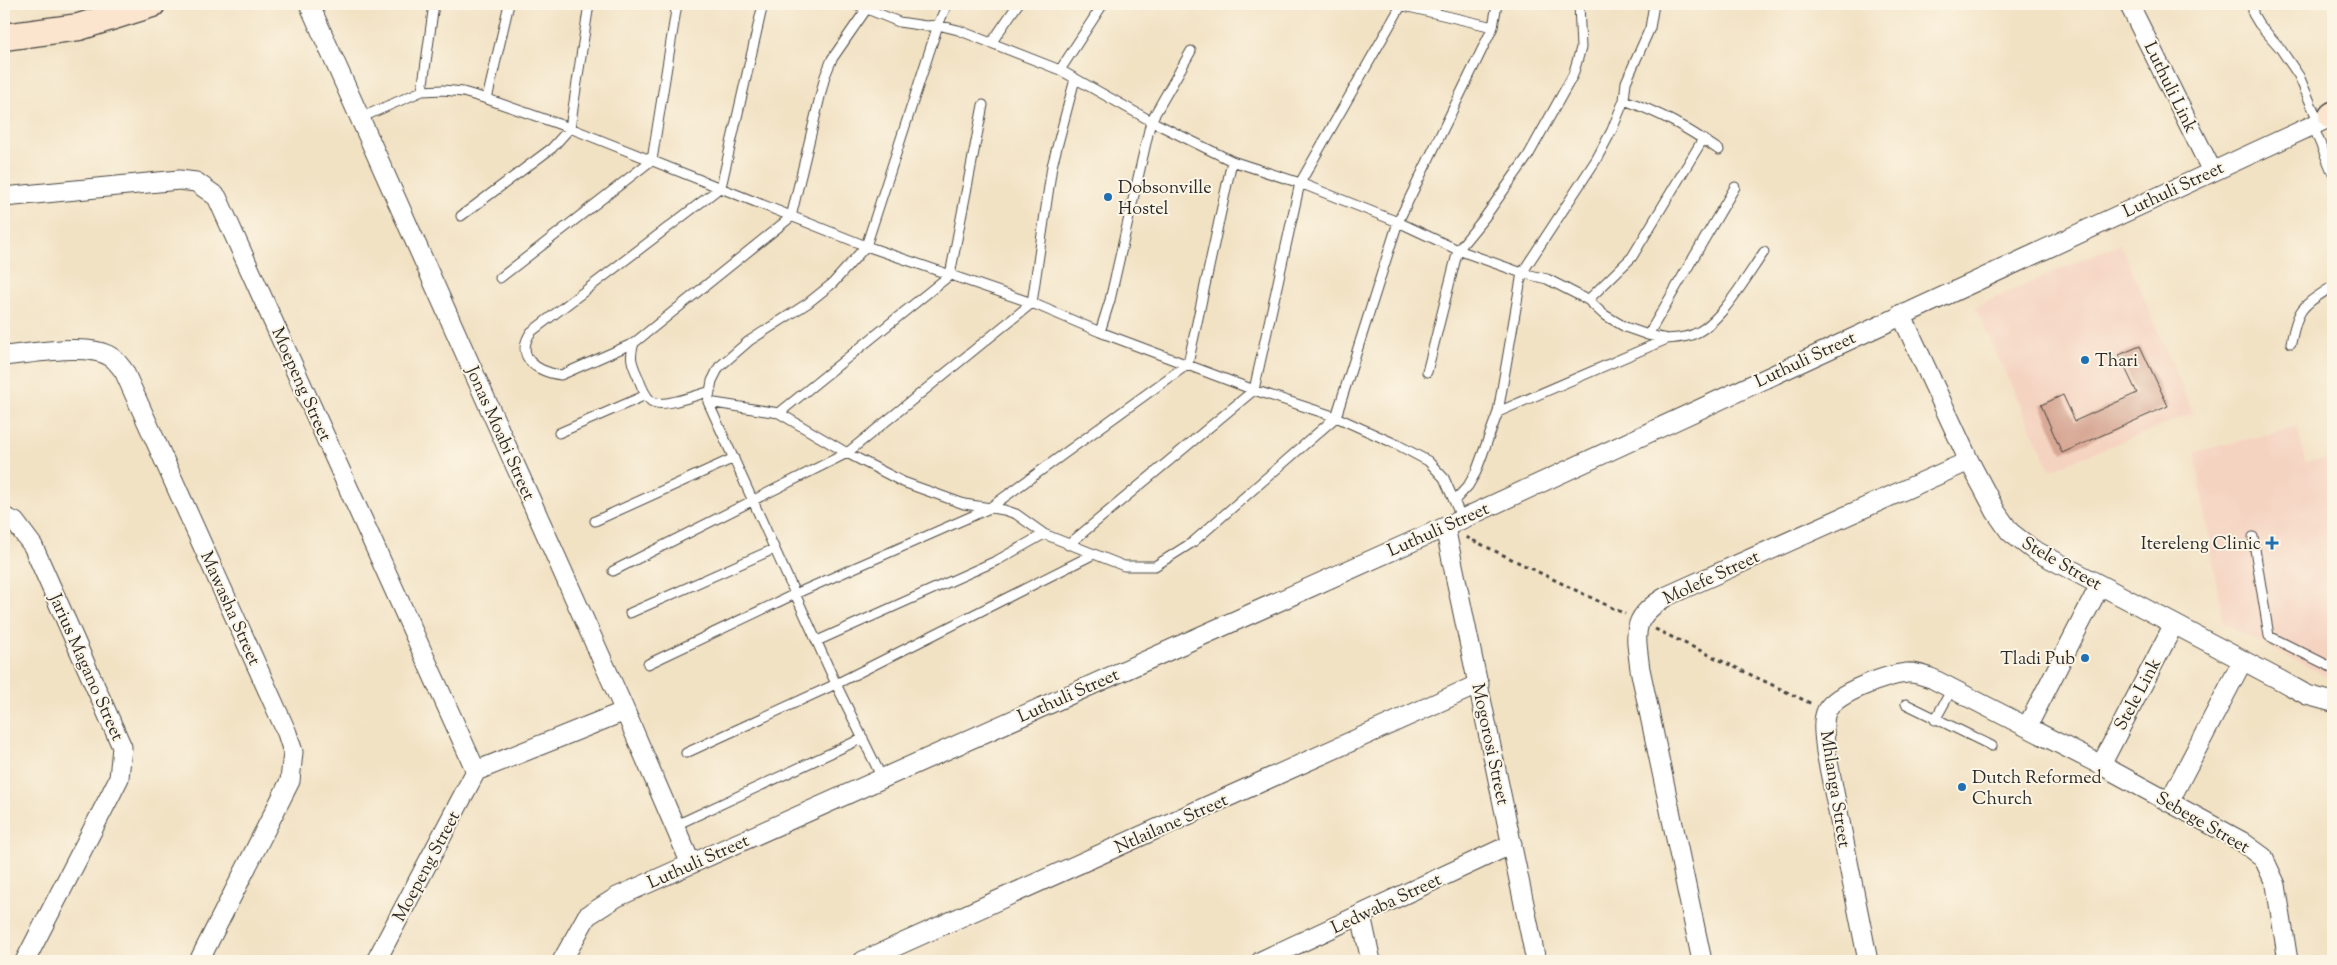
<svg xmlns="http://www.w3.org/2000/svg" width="2337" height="965" font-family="'Sorts Mill Goudy',serif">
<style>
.built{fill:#f5d3c1}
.building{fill:#d7a794}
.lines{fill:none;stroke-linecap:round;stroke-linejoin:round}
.lane-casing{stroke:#494642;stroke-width:11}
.street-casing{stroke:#494642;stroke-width:21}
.secondary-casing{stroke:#494642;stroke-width:29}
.path{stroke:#494642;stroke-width:3;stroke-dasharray:4 4;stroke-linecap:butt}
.lane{stroke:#fff;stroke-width:9}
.street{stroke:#fff;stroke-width:19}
.secondary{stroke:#fbe5cf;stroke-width:26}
.poi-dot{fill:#1f6fb2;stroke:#fcf5e5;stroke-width:2}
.labels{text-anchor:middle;stroke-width:4;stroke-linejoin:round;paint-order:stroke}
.street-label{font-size:18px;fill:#2b2b2b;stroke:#fcf5e5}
.poi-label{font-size:18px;fill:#2b2b2b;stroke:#fcf5e5;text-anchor:start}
</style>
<rect width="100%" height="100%" fill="#fcf5e5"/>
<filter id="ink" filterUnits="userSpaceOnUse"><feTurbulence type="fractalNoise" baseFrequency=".02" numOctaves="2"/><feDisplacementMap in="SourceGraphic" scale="10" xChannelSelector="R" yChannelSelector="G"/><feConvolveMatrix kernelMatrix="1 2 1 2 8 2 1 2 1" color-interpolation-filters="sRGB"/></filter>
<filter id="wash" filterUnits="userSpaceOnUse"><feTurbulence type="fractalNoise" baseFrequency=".0096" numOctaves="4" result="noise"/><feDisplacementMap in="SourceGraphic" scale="20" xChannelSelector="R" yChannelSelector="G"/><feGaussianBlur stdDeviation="1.12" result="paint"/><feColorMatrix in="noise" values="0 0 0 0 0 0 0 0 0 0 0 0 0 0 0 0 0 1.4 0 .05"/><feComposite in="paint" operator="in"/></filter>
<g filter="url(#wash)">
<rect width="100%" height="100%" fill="#f2e2c4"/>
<path class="built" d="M2120,243L2193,413L2050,470L1975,307Z
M2298,427L2305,462L2333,458V680L2223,623L2195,452Z"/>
<g id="blocks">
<path class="building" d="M2140,346L2168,406L2062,453L2041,405L2063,395L2075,421L2137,393L2119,355Z"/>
</g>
</g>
<g filter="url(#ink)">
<use href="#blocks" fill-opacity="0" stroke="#494642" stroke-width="1"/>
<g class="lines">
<g class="lane-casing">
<path id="lane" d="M855,4L899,22L926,26L938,25L958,30L1060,70L1151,121L1232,161L1300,183L1398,222L1458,250L1522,273L1547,279L1588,300L1603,314L1625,327L1648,335L1667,339
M1396,4L1493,27
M2253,4V14L2259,24L2280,48L2299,76L2319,123
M992,42L1018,4
M1060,70L1103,4
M422,91L434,4
M487,99L509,4
M1624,100C1661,113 1687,128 1719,150
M360,118L422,91L443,90L463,92L487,99L570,128L866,246L1032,303L1100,332L1254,390L1336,417L1398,445L1428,461L1444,478L1462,519
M2313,126L2333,174
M461,216L552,148L570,128L589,4
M500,278L652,160L677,4
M1588,300L1632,257L1703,139
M1100,332L1110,300L1151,121L1191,51
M1648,335L1735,187
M634,343L561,375C537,372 514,357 531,332L721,187L763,4
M2291,343C2298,306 2303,306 2333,286
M1427,372L1458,250L1485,217L1528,156L1573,75L1581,48L1579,4
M708,392C696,395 661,409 651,401C644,395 641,385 638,377C632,364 629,357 634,343L791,217L825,76L832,59L870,4
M708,402L779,413L847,453L903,482L964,504L1004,510L1016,514L1044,534L1124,566H1155L1193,542L1336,417L1398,222L1493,27L1497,4
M1498,412L1667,339C1677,338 1685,338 1694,334C1721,323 1747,276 1764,252
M779,413L950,275L983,105
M559,433L646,395
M1455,500L1468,486L1476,472L1498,412L1522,273L1596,160L1612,130L1624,100L1626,82L1650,28L1654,4
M595,521L734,458
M2253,537L2269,636L2333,668
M1068,545L1254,390L1300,183L1402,4
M613,571L847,453L1032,303L1052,166L1075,79
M630,613L774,549
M817,641L998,560L1044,534
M648,664L795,594L988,509L1188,364L1232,161
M1906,704L1992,746
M1935,720L1952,689
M686,753L836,684L1092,555
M882,778L836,684L708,402L712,381L719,367L749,341L808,303L833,283L866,246L938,25L947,4
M674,826L863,738"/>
</g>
<g class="street-casing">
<path id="street" d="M309,4L625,711L691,864
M2129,4L2212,171
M4,197L179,180L196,182L217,197L476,771
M1901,314L1969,461L1996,512L2010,532L2032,549L2280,680L2307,695L2333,702
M4,356C31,354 88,342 111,357C116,360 120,366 124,371L287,733L293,752L290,781L199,961
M4,517L15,522L33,546L122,747L119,778L111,794L25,961
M1445,527L1536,961
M2027,727L2100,585
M2101,765L2174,624
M2169,802L2243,660
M1361,915L1371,961
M376,961L476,771L625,711
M562,961L587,916L617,897L1445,527L2333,116
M863,961L1479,684
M1261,961L1512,844
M1702,961L1640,669C1635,630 1631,618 1667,596L1969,461
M1868,961L1826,752C1825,740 1821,722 1827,710C1838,692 1887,675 1907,673C1916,672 1925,676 1933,679L2101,765L2241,841L2263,857L2276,885L2288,961"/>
</g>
<g class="secondary-casing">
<path id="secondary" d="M4,37L79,27L152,4
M2332,116L2333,115"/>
</g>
<path class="path" d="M1466,537L1625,614
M1655,629L1812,704"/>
<use href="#lane" class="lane"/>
<use href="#street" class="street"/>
<use href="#secondary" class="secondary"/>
</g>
</g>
<g class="poi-dot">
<circle cx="1108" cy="197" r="5"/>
<circle cx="2085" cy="360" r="5"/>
<path d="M2269.5 535.5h5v5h5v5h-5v5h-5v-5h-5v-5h5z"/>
<circle cx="2085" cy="658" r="5"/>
<circle cx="1962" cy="787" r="5"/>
</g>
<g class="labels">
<g class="street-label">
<text transform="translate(2171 87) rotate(64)" y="6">Luthuli Link</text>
<text transform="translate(2173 189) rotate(-25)" y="6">Luthuli Street</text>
<text transform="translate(1805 359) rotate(-25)" y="6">Luthuli Street</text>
<text transform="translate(302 384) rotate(66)" y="6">Moepeng Street</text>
<text transform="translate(501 433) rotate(66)" y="6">Jonas Moabi Street</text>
<text transform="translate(1438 529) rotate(-24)" y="6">Luthuli Street</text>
<text transform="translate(2062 563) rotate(30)" y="6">Stele Street</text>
<text transform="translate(1711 577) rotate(-25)" y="6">Molefe Street</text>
<text transform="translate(231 608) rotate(66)" y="6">Mawasha Street</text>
<text transform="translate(87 667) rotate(66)" y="6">Jarius Magano Street</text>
<text transform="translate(2137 694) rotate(-62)" y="6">Stele Link</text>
<text transform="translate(1068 695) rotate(-24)" y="6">Luthuli Street</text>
<text transform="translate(1491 744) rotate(78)" y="6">Mogorosi Street</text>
<text transform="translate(1836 789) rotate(81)" y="6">Mhlanga Street</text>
<text transform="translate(2203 822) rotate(30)" y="6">Sebege Street</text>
<text transform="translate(1171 823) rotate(-24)" y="6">Ntlailane Street</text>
<text transform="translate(698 861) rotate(-24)" y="6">Luthuli Street</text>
<text transform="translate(426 866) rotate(-62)" y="6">Moepeng Street</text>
<text transform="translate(1386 903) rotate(-25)" y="6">Ledwaba Street</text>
</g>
<g class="poi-label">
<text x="1118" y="193">Dobsonville<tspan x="1118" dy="21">Hostel</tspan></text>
<text x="2095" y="366">Thari</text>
<text x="2261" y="549" text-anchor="end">Itereleng Clinic</text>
<text x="2075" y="664" text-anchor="end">Tladi Pub</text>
<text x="1972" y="783">Dutch Reformed<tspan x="1972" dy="21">Church</tspan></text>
</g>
</g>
<rect width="2337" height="965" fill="none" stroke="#fcf5e5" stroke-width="20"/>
</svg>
